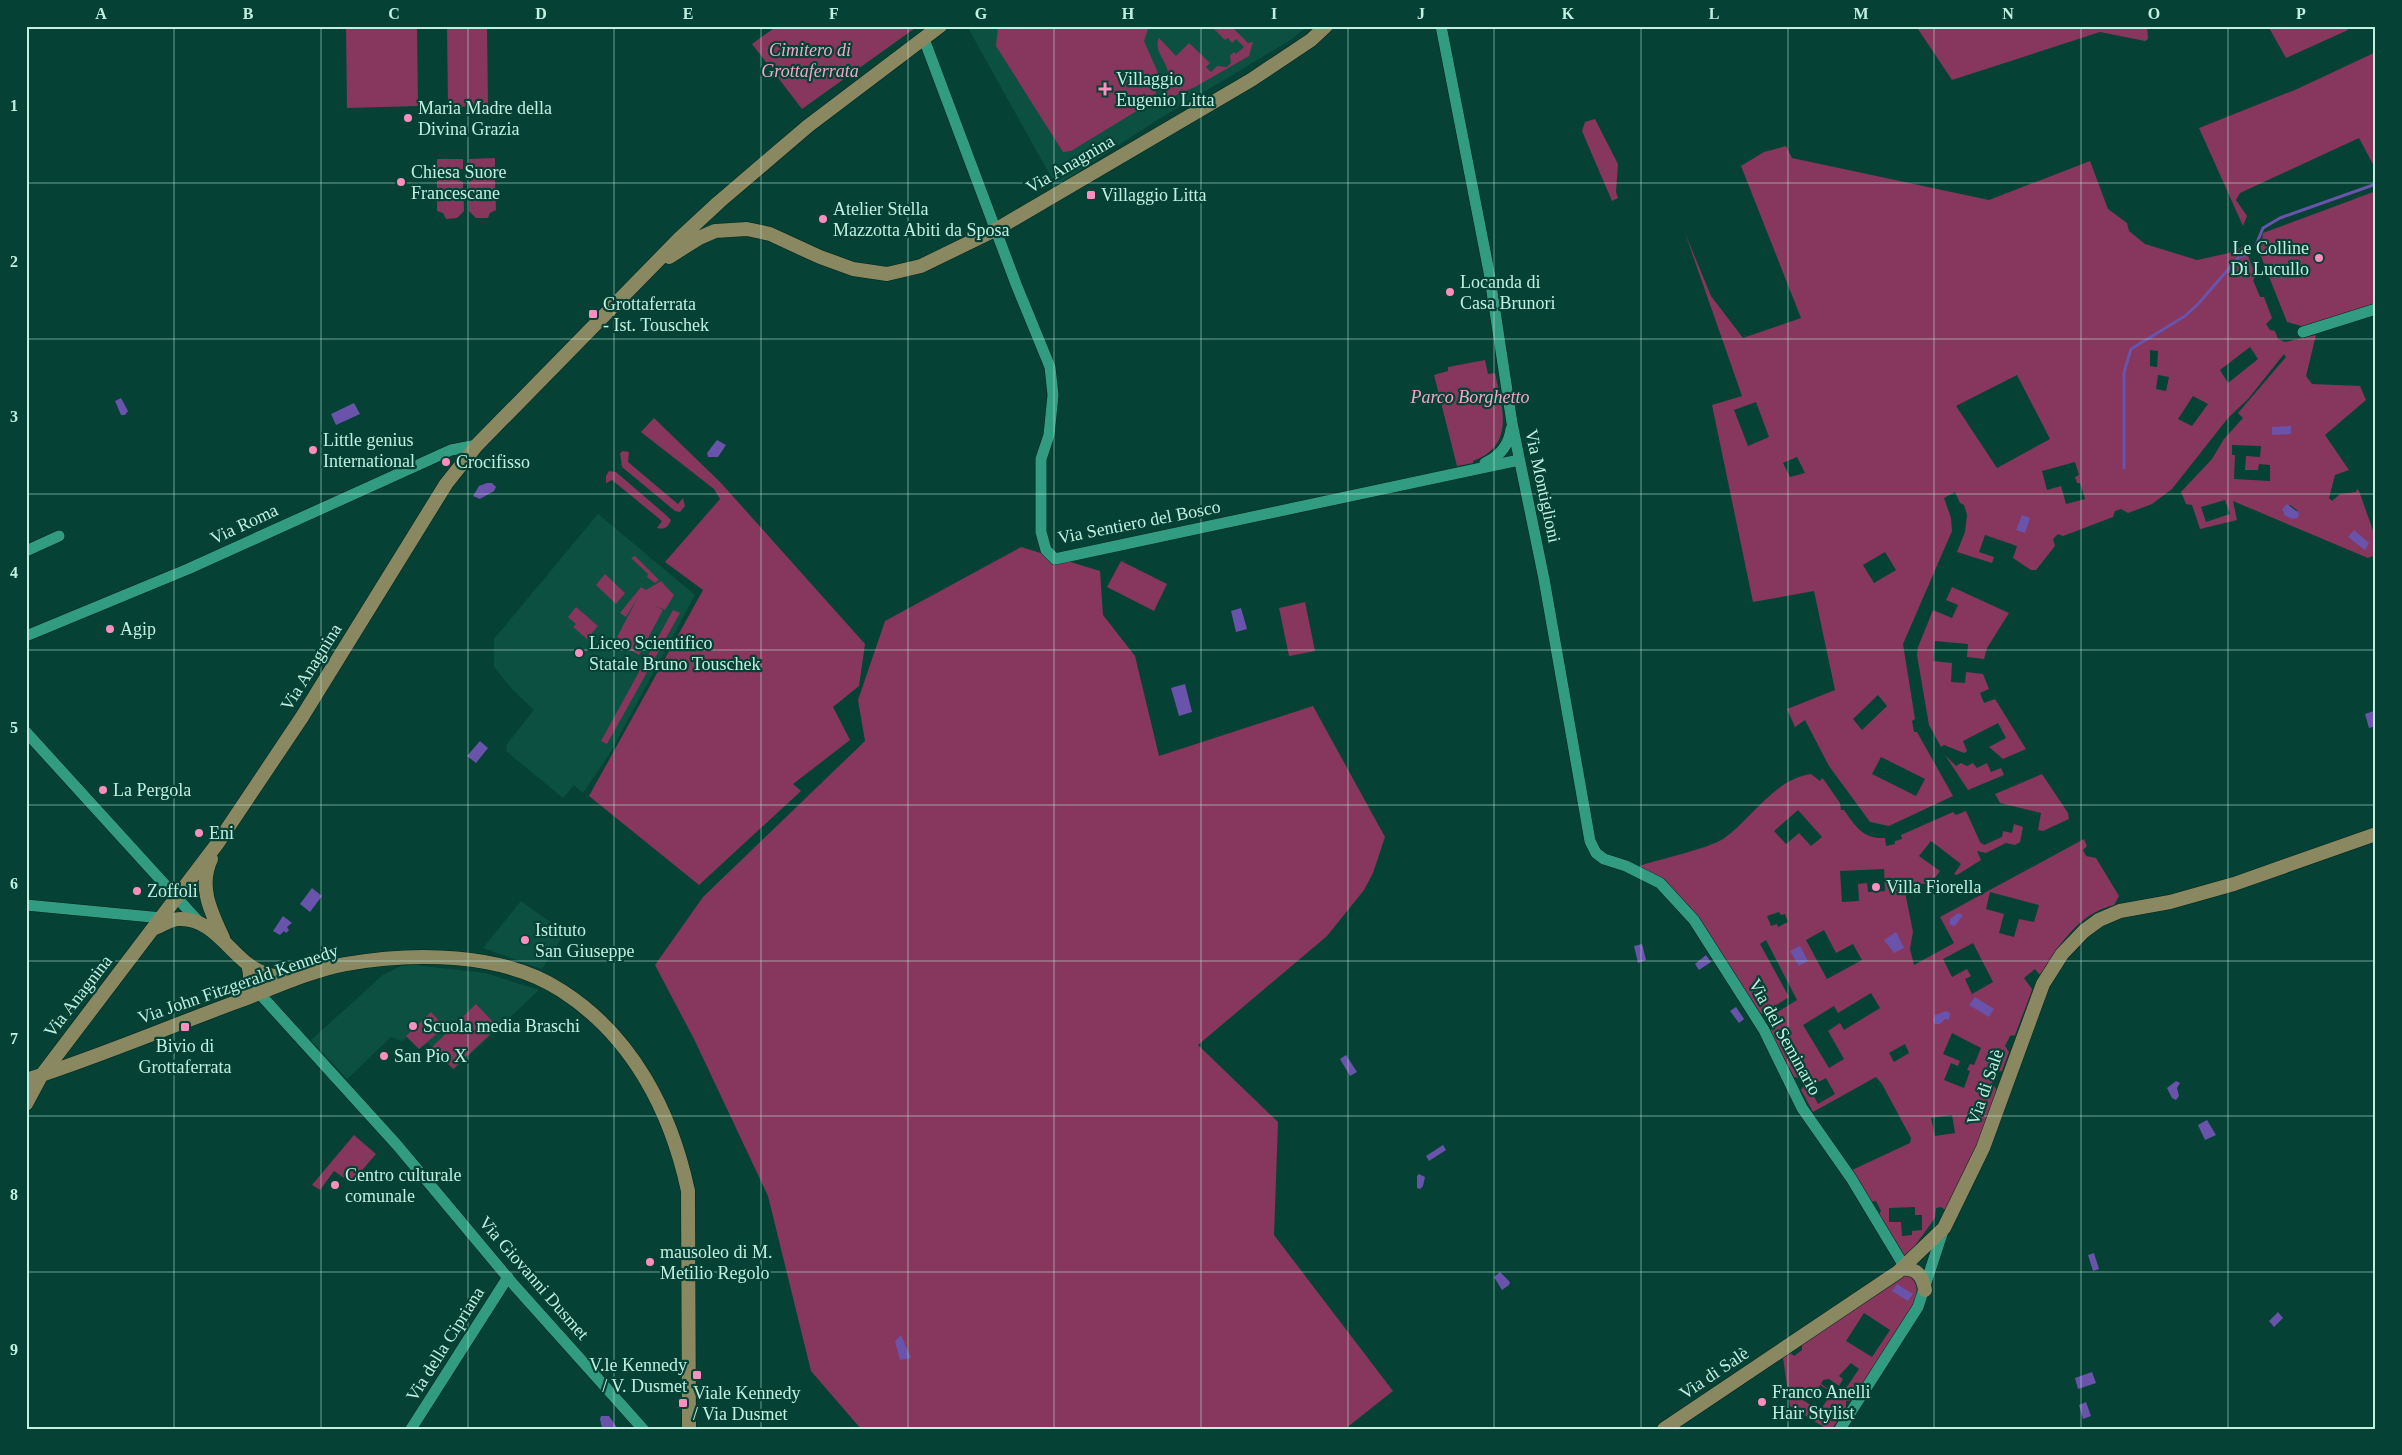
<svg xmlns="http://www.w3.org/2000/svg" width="2402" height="1455" font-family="Georgia,serif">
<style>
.built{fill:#0c5041}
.green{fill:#87365d;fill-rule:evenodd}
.water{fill:#6a53aa}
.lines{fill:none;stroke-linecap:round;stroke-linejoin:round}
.stream{stroke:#6a53aa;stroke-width:3}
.minor-casing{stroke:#04251d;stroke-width:12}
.major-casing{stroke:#04251d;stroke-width:15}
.minor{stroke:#329c82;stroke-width:11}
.major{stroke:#898861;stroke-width:14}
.grid{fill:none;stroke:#c1efe0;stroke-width:1;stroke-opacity:0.55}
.poi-dot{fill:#fd8ebf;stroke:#054235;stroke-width:2}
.labels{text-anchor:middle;stroke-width:4.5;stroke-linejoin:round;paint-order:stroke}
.park-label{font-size:18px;font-style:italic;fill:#f3a6c6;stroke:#054235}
.poi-label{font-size:18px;fill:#c1efe0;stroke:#054235;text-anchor:start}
.street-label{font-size:18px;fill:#c1efe0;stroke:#054235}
.neatline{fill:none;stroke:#c1efe0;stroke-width:2}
.grid-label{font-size:16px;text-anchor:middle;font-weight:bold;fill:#c1efe0}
</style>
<rect width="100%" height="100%" fill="#054235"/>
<path class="built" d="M967,26H1308L1292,39L1154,122L1056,186Z
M598,514L695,595L609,755L583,793L574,785L563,798L506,751L507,744L534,710L512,689L494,667V639Z
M521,901L565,933L542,969L483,948Z
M415,965L485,973L539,990L454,1070L428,1043L419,1049L407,1037L402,1041L391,1037L347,1079L311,1040L383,975L401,966Z"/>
<path class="green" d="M346,26H417L418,106L347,108Z
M447,26H487L488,106L448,107Z
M777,26H918L802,109L752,44Z
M998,26H1149L1144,41L1159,75L1156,93L1145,106L1071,151L1063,152L996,46Z
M1211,26H1231L1248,43L1253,42L1249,56L1195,87L1165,100C1162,94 1169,81 1168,72C1166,60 1153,50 1159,38L1176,56L1189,43L1210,63L1206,67L1211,72L1217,66L1227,67L1231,63L1230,56L1234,52L1236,54L1244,47L1236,39L1232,43L1228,38L1225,40Z
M1916,26H2147L2148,39L2145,41L2100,32L1952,80Z
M2268,26H2345L2348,30L2286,58Z
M2376,52V170L2359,138L2240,193L2236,200L2247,216L2243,226L2199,128L2297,89Z
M1595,119L1618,164L1616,192L1618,198L1612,201L1582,131L1585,122Z
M1786,146L1792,158L1989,200L2090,161L2108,209L2127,223L2129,231L2145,244L2197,260L2229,253L2244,246L2256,276L2253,280L2260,297H2264L2272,318L2266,324L2270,330L2275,331L2278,339L2285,342L2316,335L2306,376L2312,384L2360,386L2366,400L2325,435L2349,470L2335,475L2329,498L2332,501L2340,494L2356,492L2357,489L2359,491L2376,539V555L2368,558L2233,501L2237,520L2200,529L2192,505L2186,504L2181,492L2212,459L2224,439L2243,418L2238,413L2286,357L2284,354L2248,399L2228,418L2172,489L2152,504L2128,513L2121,509L2115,511L2113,517L2063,536L2058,534L2053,539L2055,546L2036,570H2031L2013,558L2017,546L1985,535L1979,552L1994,557L1992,563L1957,552L1965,532L1967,515L1964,505L1960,503L1955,492L1944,498L1951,518L1952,531L1903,644L1915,719L1912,721L1914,732H1917L1953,796L1889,826L1870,822L1829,766L1805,720L1795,727L1787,709L1835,690L1814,591L1753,602L1712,405L1742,396L1685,233L1711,296L1743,338L1801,318L1741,166L1764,152ZM2250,347L2258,359L2228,383L2220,370ZM2150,350L2158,351L2157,367L2150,366ZM2017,375L2050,439L1997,468L1956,406ZM2158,375L2169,377L2166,391L2156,389ZM2193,396L2208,404L2192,426L2178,419ZM1756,402L1769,437L1748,446L1734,410ZM2232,445L2261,446L2260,457L2246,456L2245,470H2258L2259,464L2270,465V481L2234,479L2235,455H2232ZM1797,457L1805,473L1790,477L1783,463ZM2075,462L2079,475L2075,477L2077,483H2080L2085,499L2066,504L2061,486L2047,490L2042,471ZM2225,500L2230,514L2206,522L2201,507ZM2290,505L2297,510L2292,519L2282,512ZM1885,552L1896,570L1874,583L1863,565ZM1878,695L1887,706L1862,730L1853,719ZM1881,757L1925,779L1916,796L1872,774Z
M495,158V169H469V159Z
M437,159H463V169H437Z
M444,174H457L459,180L463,182L464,211L457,218L446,219L443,213L437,211V181L442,179Z
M475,174H489L490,178L495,180L496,210L490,213L488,218H476L469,211V182L473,180Z
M2376,191V304L2305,327L2287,322L2260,254L2263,233Z
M1485,360L1488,374L1495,373C1502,407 1516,445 1473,461V463L1457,466L1434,375L1448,371V367Z
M654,418L721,483L865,644L859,686L833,707L850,740L793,784L801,791L699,885L589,796L703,590L665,562L720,499L714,489L641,432Z
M623,451L629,452L628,462L678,504L683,498L685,506L680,512L675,511L622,467L620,453Z
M609,471L616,472L666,515L671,520C668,527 665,530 657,528L662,521L612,480L606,483V476Z
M1021,547L1100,571L1103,615L1135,656L1159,756L1313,706L1385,837L1373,873L1364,890L1327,936L1198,1045L1278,1122L1274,1235L1393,1391L1345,1429H861L811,1371L768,1196L695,1041L655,965L703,897L865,741L858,700L885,621Z
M635,556L659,580L655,583L647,577L648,574L631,558Z
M1121,561L1167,584L1154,611L1107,587Z
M605,574L625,593L616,604L596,585Z
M661,581L674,595L665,610L654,605L663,610L639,655L615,641L638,597L626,617L620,613L641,587L646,590Z
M1952,587L2009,613L1987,648L1984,659L1967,657L1968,644L1935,641L1933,661L1952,663L1951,682L1965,683L1966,672L1983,674L1989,689L1980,693L1984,703L1995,699L2026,749L2003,759L1989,747L2006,738L1998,723L1963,741L1967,751L1964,753L1944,745L1941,747L1929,725L1917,655L1918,647L1933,610L1952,618L1958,605L1946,600Z
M1305,602L1315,651L1289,656L1279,608Z
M576,607L598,626L587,639L573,627L576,624L568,617Z
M673,610L680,613L607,744L601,741Z
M1945,755L1956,766L1961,763L1967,766L1973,763L1977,768L1987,763L1991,772L2001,768L2004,775L1968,790Z
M1811,774L1820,781L1822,778L1824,780L1840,803L1841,810H1844C1856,827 1863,839 1885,838L1886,846L1895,844V841L1902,839L1901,835L1953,812L1956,815L1966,811L1980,842L1984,845L2002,837L2003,831L2012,833L2014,824L2023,827L2020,842L2015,845L2006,843L1986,853L1977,851L1981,860L1957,875L1954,874L1961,864L1931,841L1919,856L1940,871L1931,883L1909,885L1903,882L1913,932L1910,949L1914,965L1954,943L1940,917L2084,839L2087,846L2083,850L2086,856L2096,858L2119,896L2114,905C2077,914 2060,945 2040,975L2035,969L2024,978L2032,989L2031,993L2015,1035L2010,1036L2005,1046L2009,1052L2002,1071L1997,1072L1992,1083L1997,1090L1972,1157L1945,1210L1941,1207L1936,1208L1935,1218L1906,1258L1879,1214L1881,1211L1876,1201L1871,1202L1852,1170L1910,1143L1911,1138L1882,1084L1876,1077L1813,1112L1801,1090L1804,1085L1800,1078L1794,1077L1769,1031L1776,1024L1771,1016L1797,1000L1766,940L1760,944L1789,997L1762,1014L1758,1012L1691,909L1663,879L1639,866C1660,859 1707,849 1723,839C1752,819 1774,779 1811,774ZM1798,810L1822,837L1811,846L1799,833L1786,844L1774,831ZM1884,869L1885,891L1868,892L1867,883L1858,884L1859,901L1842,902L1840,871ZM1990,892L2039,905L2034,922L2019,919L2014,937L1999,933L2004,914L1986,909ZM1779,912L1781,915L1785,914L1788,922L1778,927L1777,924L1771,926L1767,916ZM1824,930L1836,953L1853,944L1862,960L1827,979L1806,940ZM1973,943L1993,982L1972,994L1965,979L1971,976L1967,969L1952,977L1943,959ZM1871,993L1880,1008L1844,1030L1840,1023L1828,1031L1844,1059L1829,1068L1803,1025L1834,1006L1838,1013ZM1952,1033L1981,1048L1974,1065L1970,1064L1967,1070L1970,1071L1964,1088L1944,1080L1951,1063L1958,1066L1960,1061L1943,1054ZM1905,1044L1909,1053L1894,1062L1889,1053ZM1826,1078L1835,1094L1818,1104L1809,1087ZM1952,1115L1955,1133L1935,1136L1931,1118ZM1915,1207V1215H1922V1230L1912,1231V1235L1902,1236L1901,1222H1889V1208Z
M2042,774L2068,813L2069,819L2043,831L2038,830L2041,813L2000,803L1995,794Z
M476,1004L498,1027L453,1069L432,1047Z
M431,1012L445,1027L419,1049L406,1036Z
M354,1135L376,1154L351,1183L334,1171L320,1190L312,1185Z
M1905,1275L1911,1277C1922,1289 1915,1300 1909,1313L1852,1400L1846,1401V1408L1832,1429H1827L1790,1406L1783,1358L1791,1353L1794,1356L1802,1350V1345ZM1864,1313L1890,1330L1872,1357L1846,1341ZM1851,1363L1859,1369L1840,1397L1821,1384L1823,1380L1829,1379L1839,1386L1843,1379L1839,1376ZM1820,1385L1832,1392L1820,1411L1803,1400L1802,1396L1808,1393L1818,1399L1822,1393L1817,1390Z"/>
<path class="water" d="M121,398L128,411L125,415H121L115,401Z
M354,403L360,414L336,425L331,414Z
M2291,426V434L2272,435V427Z
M717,440L726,445L718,457H708L707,453Z
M487,483H492L496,487L494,491L480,499L473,496L479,486Z
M2287,504L2299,513L2298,518L2292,519L2284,515L2282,509Z
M2022,515L2030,518L2025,533L2016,530Z
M2354,530L2369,543L2365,550L2348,537Z
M1241,608L1247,629L1236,632L1231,611Z
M1185,684L1192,712L1179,716L1171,688Z
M2374,711L2376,726L2369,728L2365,714Z
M480,741L488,748L476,763L467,756Z
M312,888L322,896L310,912L300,904Z
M1958,913L1963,915L1955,926L1950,925V919Z
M283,916L292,923L287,927L289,930L286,933L284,931L280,935L273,931Z
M1896,932L1904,948L1894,953L1884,940Z
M1642,944L1646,960L1638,963L1634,946Z
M1800,946L1808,961L1799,966L1790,951Z
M1706,955L1711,962L1699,970L1695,964Z
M1975,997L1994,1009L1989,1017L1969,1005Z
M1736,1007L1744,1019L1739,1023L1730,1011Z
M1946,1011L1950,1013L1949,1020L1945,1019L1940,1024H1934L1933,1019L1935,1015Z
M1346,1055L1357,1072L1350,1076L1340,1059Z
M2176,1081L2180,1083L2177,1088L2179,1096L2176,1100L2172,1098L2167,1088Z
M2207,1120L2216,1135L2205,1140L2198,1125Z
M1443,1145L1446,1150L1429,1161L1426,1156Z
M1419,1174L1425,1177L1423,1186L1420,1189L1417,1188V1176Z
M2094,1253L2099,1269L2093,1271L2088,1255Z
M1500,1272L1510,1282L1509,1285L1502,1290L1494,1277Z
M1897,1284L1913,1294L1908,1301L1892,1291Z
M2278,1312L2283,1318L2274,1327L2269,1321Z
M901,1335L911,1358L900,1360L895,1341Z
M2092,1372L2096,1383L2078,1389L2075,1378Z
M2086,1402L2091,1416L2083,1419L2079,1405Z
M601,1416H609L618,1429H602L600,1419Z"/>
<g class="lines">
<path class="stream" d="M2256,245L2263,228L2280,218L2376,184
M2124,468V372L2131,349L2185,316L2198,304L2239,257L2249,253"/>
<g class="minor-casing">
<path id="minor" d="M1441,26L1489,272L1512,423L1544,579L1590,841L1596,853L1604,859L1626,866L1660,883L1694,920L1764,1030L1802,1108L1851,1178L1904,1266
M924,39L1016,284L1050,367L1053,395L1049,435L1041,459V532L1046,550L1055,559L1519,460
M2303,332L2376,309
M1485,463C1500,456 1509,445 1511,429
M26,551L59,536
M26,636L188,569L451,450L477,445
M26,732L199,922
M26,905L162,918
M259,993L397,1145L514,1285L643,1429
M411,1429L508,1277
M1840,1429L1918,1307L1944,1228"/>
</g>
<g class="major-casing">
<path id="major" d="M669,257L699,238L715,231L747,229L770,234L820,257L853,269L887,274L921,266L997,229L1251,80L1311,40L1326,26
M211,859C198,887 211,912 223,938
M153,929C161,926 171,919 179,919C211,918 226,948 249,965C262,975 277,978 293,977
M241,1000C251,987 252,980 248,964
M26,1080C98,1057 168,1027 239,1001C271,989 312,970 346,964C413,952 503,952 562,991C632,1036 671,1111 688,1191L689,1429
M26,1104L41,1076L217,844L302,717L446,484L477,445L679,239L719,202L808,126L940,26
M1901,1269C1916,1267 1923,1276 1925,1290
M1664,1429L1898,1272L1944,1228L1983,1148L2043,984L2062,954L2084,931L2099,920L2120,911L2170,902L2234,884L2376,834"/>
</g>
<use href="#minor" class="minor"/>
<use href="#major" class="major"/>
</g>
<path class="grid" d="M174,26V1429M321,26V1429M468,26V1429M614,26V1429M761,26V1429M908,26V1429M1054,26V1429M1201,26V1429M1348,26V1429M1494,26V1429M1641,26V1429M1788,26V1429M1934,26V1429M2081,26V1429M2228,26V1429M26,183H2376M26,339H2376M26,494H2376M26,650H2376M26,805H2376M26,961H2376M26,1116H2376M26,1272H2376"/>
<g class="poi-dot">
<path d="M1102.5 81.5h5v5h5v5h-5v5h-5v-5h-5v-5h5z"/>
<circle cx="408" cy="118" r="5"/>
<circle cx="401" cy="182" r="5"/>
<rect x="1086" y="190" width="10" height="10" rx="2.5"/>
<circle cx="823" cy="219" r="5"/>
<circle cx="2319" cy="258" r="5"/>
<circle cx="1450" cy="292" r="5"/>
<rect x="588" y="309" width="10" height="10" rx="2.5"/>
<circle cx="313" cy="450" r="5"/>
<circle cx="446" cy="462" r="5"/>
<circle cx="110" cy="629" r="5"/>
<circle cx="579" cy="653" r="5"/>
<circle cx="103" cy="790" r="5"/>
<circle cx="199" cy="833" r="5"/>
<circle cx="1876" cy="887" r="5"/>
<circle cx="137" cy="891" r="5"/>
<circle cx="525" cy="940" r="5"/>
<circle cx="413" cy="1026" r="5"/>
<rect x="180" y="1022" width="10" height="10" rx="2.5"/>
<circle cx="384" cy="1056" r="5"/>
<circle cx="335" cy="1185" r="5"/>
<circle cx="650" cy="1262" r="5"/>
<rect x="692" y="1370" width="10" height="10" rx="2.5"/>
<circle cx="1762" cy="1402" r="5"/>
<rect x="678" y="1398" width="10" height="10" rx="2.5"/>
</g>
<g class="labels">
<g class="park-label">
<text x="810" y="56">Cimitero di<tspan x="810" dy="21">Grottaferrata</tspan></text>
<text x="1470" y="403">Parco Borghetto</text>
</g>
<g class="poi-label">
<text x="1116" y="85">Villaggio<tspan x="1116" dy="21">Eugenio Litta</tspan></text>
<text x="418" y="114">Maria Madre della<tspan x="418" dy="21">Divina Grazia</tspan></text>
<text x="411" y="178">Chiesa Suore<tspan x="411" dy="21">Francescane</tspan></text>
<text x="1101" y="201">Villaggio Litta</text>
<text x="833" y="215">Atelier Stella<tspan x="833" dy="21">Mazzotta Abiti da Sposa</tspan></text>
<text x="2309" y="254" text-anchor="end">Le Colline<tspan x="2309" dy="21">Di Lucullo</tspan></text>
<text x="1460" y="288">Locanda di<tspan x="1460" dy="21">Casa Brunori</tspan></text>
<text x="603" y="310">Grottaferrata<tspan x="603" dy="21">- Ist. Touschek</tspan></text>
<text x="323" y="446">Little genius<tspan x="323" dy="21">International</tspan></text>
<text x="456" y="468">Crocifisso</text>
<text x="120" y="635">Agip</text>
<text x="589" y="649">Liceo Scientifico<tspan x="589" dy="21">Statale Bruno Touschek</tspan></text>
<text x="113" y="796">La Pergola</text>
<text x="209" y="839">Eni</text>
<text x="1886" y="893">Villa Fiorella</text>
<text x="147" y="897">Zoffoli</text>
<text x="535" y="936">Istituto<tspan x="535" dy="21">San Giuseppe</tspan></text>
<text x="423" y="1032">Scuola media Braschi</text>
<text x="185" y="1052" text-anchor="middle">Bivio di<tspan x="185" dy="21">Grottaferrata</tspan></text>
<text x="394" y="1062">San Pio X</text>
<text x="345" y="1181">Centro culturale<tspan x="345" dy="21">comunale</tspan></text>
<text x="660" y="1258">mausoleo di M.<tspan x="660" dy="21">Metilio Regolo</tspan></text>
<text x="687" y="1371" text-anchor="end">V.le Kennedy<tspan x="687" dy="21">/ V. Dusmet</tspan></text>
<text x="1772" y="1398">Franco Anelli<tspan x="1772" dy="21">Hair Stylist</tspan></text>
<text x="693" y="1399">Viale Kennedy<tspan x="693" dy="21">/ Via Dusmet</tspan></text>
</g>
<g class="street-label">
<text transform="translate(1070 164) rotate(-30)" y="6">Via Anagnina</text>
<text transform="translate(1543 486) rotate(78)" y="6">Via Montiglioni</text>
<text transform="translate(1139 522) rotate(-11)" y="6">Via Sentiero del Bosco</text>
<text transform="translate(244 524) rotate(-25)" y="6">Via Roma</text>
<text transform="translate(311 667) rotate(-58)" y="6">Via Anagnina</text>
<text transform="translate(238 984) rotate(-19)" y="6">Via John Fitzgerald Kennedy</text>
<text transform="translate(78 996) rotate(-52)" y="6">Via Anagnina</text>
<text transform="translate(1785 1037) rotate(61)" y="6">Via del Seminario</text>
<text transform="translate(1985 1087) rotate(-71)" y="6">Via di Salè</text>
<text transform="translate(534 1278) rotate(49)" y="6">Via Giovanni Dusmet</text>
<text transform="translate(445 1344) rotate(-58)" y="6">Via della Cipriana</text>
<text transform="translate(1714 1373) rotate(-34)" y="6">Via di Salè</text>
</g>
</g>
<rect width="2402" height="1455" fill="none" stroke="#054235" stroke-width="55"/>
<rect x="28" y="28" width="2346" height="1400" class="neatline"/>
<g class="grid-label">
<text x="101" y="19">A</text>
<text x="248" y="19">B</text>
<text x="394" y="19">C</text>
<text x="541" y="19">D</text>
<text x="688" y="19">E</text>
<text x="834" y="19">F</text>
<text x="981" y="19">G</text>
<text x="1128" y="19">H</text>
<text x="1274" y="19">I</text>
<text x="1421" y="19">J</text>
<text x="1568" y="19">K</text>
<text x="1714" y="19">L</text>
<text x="1861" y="19">M</text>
<text x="2008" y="19">N</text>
<text x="2154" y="19">O</text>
<text x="2301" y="19">P</text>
<text x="14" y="111">1</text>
<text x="14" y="267">2</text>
<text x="14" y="422">3</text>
<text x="14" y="578">4</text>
<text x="14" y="733">5</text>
<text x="14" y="889">6</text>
<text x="14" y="1044">7</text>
<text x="14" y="1200">8</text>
<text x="14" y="1355">9</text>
</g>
</svg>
